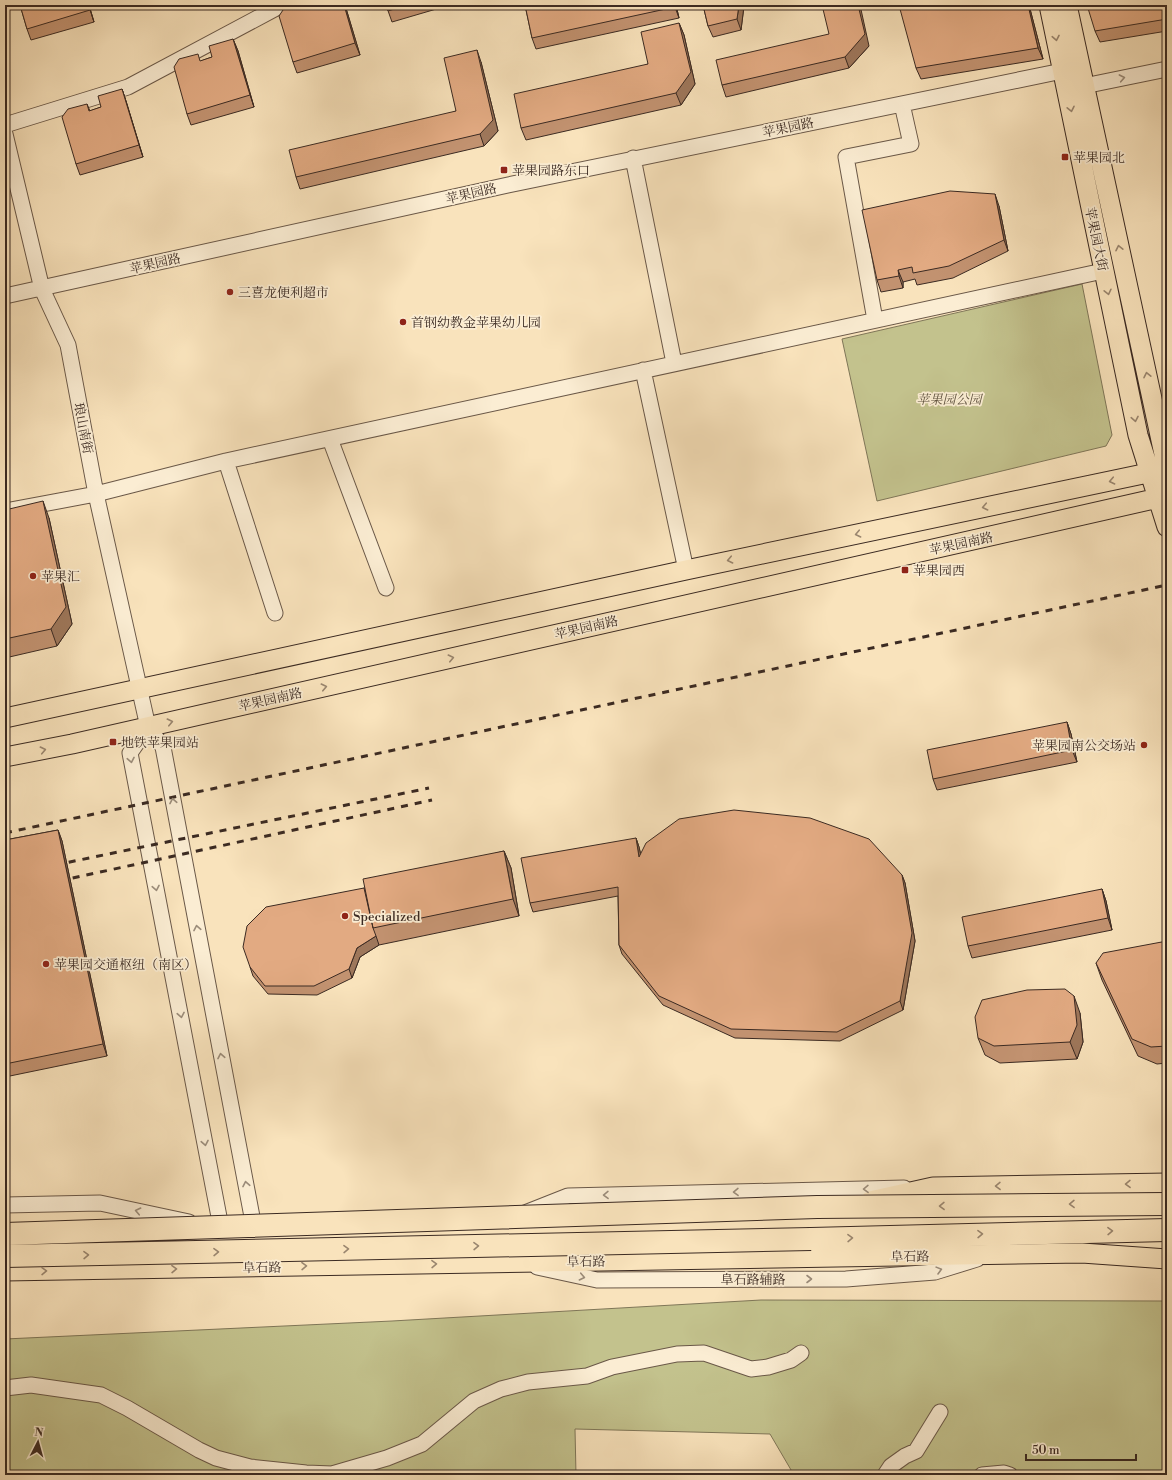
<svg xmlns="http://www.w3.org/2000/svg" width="1172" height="1480" font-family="'Libre Bodoni','Noto Serif SC',serif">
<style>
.green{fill:#c3c28d;stroke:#7f7658}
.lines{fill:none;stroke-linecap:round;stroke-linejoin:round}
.minor-casing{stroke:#6a5848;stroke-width:17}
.major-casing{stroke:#3b2a22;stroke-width:21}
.highway-casing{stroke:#3b2a22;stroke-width:24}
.minor{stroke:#fbedd3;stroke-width:15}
.major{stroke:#f9e3bc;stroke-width:19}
.highway{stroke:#f9e3bc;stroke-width:22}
.rail{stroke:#3b2a22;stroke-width:3;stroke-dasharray:7 7;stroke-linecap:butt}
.highway-bridge-casing{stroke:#3b2a22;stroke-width:24;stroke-linecap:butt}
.highway-bridge{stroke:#f9e3bc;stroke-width:22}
.wall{fill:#c29270;stroke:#3b2a22}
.shaded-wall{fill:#9e775b;stroke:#3b2a22}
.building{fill:#e2aa82;stroke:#3b2a22}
.oneway{stroke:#9a866f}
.oneway2{stroke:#9b8c7a}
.poi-dot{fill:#8f2418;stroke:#fbedd3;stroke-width:1.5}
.labels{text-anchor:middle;stroke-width:3.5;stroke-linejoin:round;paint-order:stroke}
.street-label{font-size:13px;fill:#3b2a22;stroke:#fbedd3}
.poi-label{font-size:13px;fill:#3b2a22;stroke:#fbedd3;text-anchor:start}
.park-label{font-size:13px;font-style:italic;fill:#5d503d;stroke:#fbedd3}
</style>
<rect width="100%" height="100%" fill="#f9e3bc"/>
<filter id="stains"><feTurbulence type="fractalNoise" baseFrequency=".005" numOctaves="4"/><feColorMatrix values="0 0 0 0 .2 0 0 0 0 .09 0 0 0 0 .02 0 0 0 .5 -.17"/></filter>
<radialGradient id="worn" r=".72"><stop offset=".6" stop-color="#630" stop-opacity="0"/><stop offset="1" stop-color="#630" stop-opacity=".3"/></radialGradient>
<path class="green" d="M1082,284L1112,435L1106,446L877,501L842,339Z
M761,1300L1167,1301V1475H794L770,1434L575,1429L576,1475H5V1339L392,1321Z"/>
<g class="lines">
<g class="minor-casing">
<path id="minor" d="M1084,86L1167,69
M5,125L128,87L282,5
M5,134L42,289L68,345L96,494L148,727L163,747L253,1222
M633,158L674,363
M5,296L508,185L1072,69
M875,320L846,157L911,144L902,104
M643,370L686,570
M330,439L386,588
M226,461L275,613
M5,511L96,494L226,461L1103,271
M148,727L130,753L220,1222
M5,1205L100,1203L189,1222
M525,1213L568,1196L904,1188
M537,1267L597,1280L846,1279L935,1272L977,1259
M5,1388L31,1385L101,1395L127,1408L199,1450L216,1458L250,1467L306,1473L332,1474L387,1458L422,1444L474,1401L501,1389L528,1382L587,1376L612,1367L677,1354L704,1353L751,1369L768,1367L791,1360L801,1353
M885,1475L891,1466L905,1456L916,1451L940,1412
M982,1475L1004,1473L1010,1475"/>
</g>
<g class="major-casing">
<path id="major" d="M1049,5L1138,435L1167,527
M1067,5L1167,468
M5,718L686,570L1167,469
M5,757L72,744L1167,496
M870,1201L933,1187L1167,1183
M5,1271L1082,1253L1167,1259"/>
</g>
<g class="highway-casing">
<path id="highway" d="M811,1239L1167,1230"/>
</g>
<use href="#minor" class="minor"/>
<use href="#major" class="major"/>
<use href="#highway" class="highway"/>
<path class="rail" d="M5,833L1167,585
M55,865L429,788
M59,881L432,800"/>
<g class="highway-bridge-casing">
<path id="highway-bridge" d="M5,1234L817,1207L1167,1204
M5,1256L811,1239"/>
</g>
<use href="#highway-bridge" class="highway-bridge"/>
</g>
<path class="wall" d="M20,5H89L94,22L31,40L27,29Z
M317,5H345L360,55L297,73L293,62L306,9L317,6Z
M386,5H450L392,22Z
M525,5H676L679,18L536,49L532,38Z
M703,5H749L744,6L741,30L713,37L708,26Z
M1029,5L1043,59L921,79L916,68Z
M1167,5V31L1100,42L1095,31Z
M679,23L684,35L695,84L681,105L526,140L521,128L648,64Z
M233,39L238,51L254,107L191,125L187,114L201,61L212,57Z
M869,46L849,68L726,97L722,85Z
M481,62L498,131L484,146L300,189L296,177L456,111Z
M122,89L126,101L143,157L80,175L76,164L87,104L90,111L101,107Z
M999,206L1008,251L953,278L917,285L915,279L903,282V288L881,292L877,280Z
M5,510L49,518L72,624L57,646L5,658Z
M1067,722L1071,734L1077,762L937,790L933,779Z
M58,830L62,841L107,1056L5,1077V840Z
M636,838L639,847L641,855L902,875L905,883L915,941L903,1010L840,1041L735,1038L663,1005L622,954L619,945L618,896L533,912L530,903Z
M504,851L511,868L519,916L379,945L360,957L352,978L317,995L268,994L253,976L250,967L364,888Z
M1102,889L1106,901L1112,930L972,958L968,946Z
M1167,941V1063L1157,1064L1138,1056L1102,980L1096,963Z
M1080,1013L1083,1042L1077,1059L1000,1063L985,1055L978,1038Z"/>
<path class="shaded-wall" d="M88,5H89L94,22L90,10Z
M344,5H345L360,55L355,43Z
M675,5H676L679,18L675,7Z
M739,5H744V6L741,30L737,19Z
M858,5H860L869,46L849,68L845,57Z
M1028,5H1029L1043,59L1038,48Z
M679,23L684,35L695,84L681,105L676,93Z
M233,39L238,51L254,107L250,95Z
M477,50L481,62L498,131L484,146L480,134Z
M122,89L126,101L143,157L139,145Z
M995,194L999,206L1008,251L1004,240Z
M898,270L903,282V288L899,276Z
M43,501L49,518L72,624L57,646L51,629Z
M1067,722L1071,734L1077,762L1072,750Z
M58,830L62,841L107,1056L103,1044Z
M636,838L639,847L643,866L639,857Z
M504,851L511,868L519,916L513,899Z
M902,875L905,883L915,941L903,1010L900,1001Z
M1102,889L1106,901L1112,930L1108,918Z
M376,936L379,945L360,957L352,978L349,969L357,948Z
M1074,996L1080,1013L1083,1042L1077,1059L1070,1042Z"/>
<path class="building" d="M20,5H88L90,10L27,29Z
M292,5H304L306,9L317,6V5H344L355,43L293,62L279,16L285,7Z
M386,5H407L388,11Z
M525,5H675V7L532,38Z
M703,5H739L737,19L708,26Z
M822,5H858L865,34L845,57L722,85L716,60L829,34Z
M921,5H1028L1038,48L916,68L900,9Z
M1087,5H1167V19L1095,31Z
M679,23L691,72L676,93L521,128L514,94L648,64L641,32Z
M233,39L250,95L187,114L174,67L179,59L198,54L200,61L212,57L209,46Z
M477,50L493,120L480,134L296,177L289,150L456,111L444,58Z
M122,89L139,145L76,164L62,117L68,109L87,104L89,111L101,107L98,96Z
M950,191L995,194L1004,240L949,266L913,273L912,267L898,270L899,276L877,280L862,210Z
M43,501L66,607L51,629L5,639V510Z
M1067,722L1072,750L933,779L927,750Z
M734,810L810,818L869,839L902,875L912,933L900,1001L837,1032L731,1029L659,996L619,945L618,887L530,903L521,858L636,838L639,857L646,843L679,819Z
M58,830L103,1044L5,1064V840Z
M504,851L513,899L373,928L363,879Z
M364,888L373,928L376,936L357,948L349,969L314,986H265L250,967L243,947L247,926L266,907Z
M1102,889L1108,918L968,946L962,917Z
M1167,941V1046L1151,1047L1132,1039L1096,963L1103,953Z
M1065,989L1074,996L1077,1025L1070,1042L994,1046L978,1038L975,1017L982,1000L1027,990Z"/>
<defs><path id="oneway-chevron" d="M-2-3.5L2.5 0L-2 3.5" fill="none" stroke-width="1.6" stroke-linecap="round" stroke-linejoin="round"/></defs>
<g class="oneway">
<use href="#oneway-chevron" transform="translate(1056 38) rotate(79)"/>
<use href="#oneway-chevron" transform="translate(1071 109) rotate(78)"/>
<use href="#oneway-chevron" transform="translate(1119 248) rotate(-102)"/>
<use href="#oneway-chevron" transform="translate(1108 292) rotate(77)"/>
<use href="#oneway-chevron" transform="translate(1147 375) rotate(-102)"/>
<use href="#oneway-chevron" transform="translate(1135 419) rotate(79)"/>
<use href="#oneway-chevron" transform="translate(1112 481) rotate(168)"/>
<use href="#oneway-chevron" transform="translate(985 507) rotate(168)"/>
<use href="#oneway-chevron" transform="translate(858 534) rotate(168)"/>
<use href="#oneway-chevron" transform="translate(730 560) rotate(168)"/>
<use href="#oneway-chevron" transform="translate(451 658) rotate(-13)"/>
<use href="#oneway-chevron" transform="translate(324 687) rotate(-13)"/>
<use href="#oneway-chevron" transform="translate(170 722) rotate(-13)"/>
<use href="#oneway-chevron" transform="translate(43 750) rotate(-12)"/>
<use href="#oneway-chevron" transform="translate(1128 1184) rotate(179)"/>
<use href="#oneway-chevron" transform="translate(998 1186) rotate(179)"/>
<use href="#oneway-chevron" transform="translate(1072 1204) rotate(179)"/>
<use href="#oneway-chevron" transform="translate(942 1206) rotate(179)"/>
<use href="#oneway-chevron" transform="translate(1110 1231) rotate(-1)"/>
<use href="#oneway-chevron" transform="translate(980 1234) rotate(-1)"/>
<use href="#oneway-chevron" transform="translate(850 1238) rotate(-1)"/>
<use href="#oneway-chevron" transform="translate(476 1246) rotate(-1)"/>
<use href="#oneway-chevron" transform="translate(346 1249) rotate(-1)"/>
<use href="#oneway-chevron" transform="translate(216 1252) rotate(-1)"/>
<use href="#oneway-chevron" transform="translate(86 1255) rotate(-1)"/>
<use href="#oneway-chevron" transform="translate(434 1264) rotate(-1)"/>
<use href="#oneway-chevron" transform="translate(304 1266) rotate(-1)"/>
<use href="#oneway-chevron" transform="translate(174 1269) rotate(-1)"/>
<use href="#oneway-chevron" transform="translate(44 1271) rotate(-1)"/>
</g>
<g class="oneway2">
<use href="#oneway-chevron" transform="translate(1122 78) rotate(-11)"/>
<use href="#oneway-chevron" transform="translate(131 760) rotate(79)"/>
<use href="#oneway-chevron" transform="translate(173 801) rotate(-101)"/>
<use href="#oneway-chevron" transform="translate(156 888) rotate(79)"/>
<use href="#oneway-chevron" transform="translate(197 928) rotate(-101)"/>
<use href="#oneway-chevron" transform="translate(181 1015) rotate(79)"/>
<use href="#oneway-chevron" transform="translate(221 1056) rotate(-101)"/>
<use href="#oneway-chevron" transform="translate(205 1143) rotate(79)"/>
<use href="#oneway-chevron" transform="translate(246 1184) rotate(-101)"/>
<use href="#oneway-chevron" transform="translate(866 1189) rotate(179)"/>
<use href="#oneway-chevron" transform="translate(736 1192) rotate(179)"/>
<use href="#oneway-chevron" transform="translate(606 1195) rotate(179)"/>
<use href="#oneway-chevron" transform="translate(138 1211) rotate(-168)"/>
<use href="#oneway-chevron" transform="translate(939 1270) rotate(-15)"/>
<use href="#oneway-chevron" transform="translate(582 1277) rotate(12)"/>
<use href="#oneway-chevron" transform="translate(809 1279)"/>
</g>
<g class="poi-dot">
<rect x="1061" y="153" width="8" height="8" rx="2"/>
<rect x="500" y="166" width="8" height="8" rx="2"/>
<circle cx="230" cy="292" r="4"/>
<circle cx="403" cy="322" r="4"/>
<rect x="901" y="566" width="8" height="8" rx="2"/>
<circle cx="33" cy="576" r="4"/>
<rect x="109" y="738" width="8" height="8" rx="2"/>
<circle cx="1144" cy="745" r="4"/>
<circle cx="345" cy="916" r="4"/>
<circle cx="46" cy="964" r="4"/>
</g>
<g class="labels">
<g class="street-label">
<text transform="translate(788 127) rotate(-12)" y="5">苹果园路</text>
<text transform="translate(471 193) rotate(-13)" y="5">苹果园路</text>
<text transform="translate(1097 239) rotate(78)" y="5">苹果园大街</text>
<text transform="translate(155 263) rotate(-13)" y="5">苹果园路</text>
<text transform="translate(84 428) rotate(79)" y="5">琅山南街</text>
<text transform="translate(961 543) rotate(-12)" y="5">苹果园南路</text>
<text transform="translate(586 627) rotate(-13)" y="5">苹果园南路</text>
<text transform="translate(270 699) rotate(-13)" y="5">苹果园南路</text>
<text transform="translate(910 1256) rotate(-1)" y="5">阜石路</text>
<text transform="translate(586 1261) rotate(-1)" y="5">阜石路</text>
<text transform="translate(262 1267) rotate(-1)" y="5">阜石路</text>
<text x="753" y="1284">阜石路辅路</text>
</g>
<g class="poi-label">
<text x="1073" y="162">苹果园北</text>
<text x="512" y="175">苹果园路东口</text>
<text x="238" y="297">三喜龙便利超市</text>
<text x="411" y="327">首钢幼教金苹果幼儿园</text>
<text x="913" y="575">苹果园西</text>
<text x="41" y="581">苹果汇</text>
<text x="121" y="747">地铁苹果园站</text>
<text x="1136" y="750" text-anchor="end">苹果园南公交场站</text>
<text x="353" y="921">Specialized</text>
<text x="54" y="969">苹果园交通枢纽（南区）</text>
</g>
<g class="park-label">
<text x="949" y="404">苹果园公园</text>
</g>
</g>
<rect width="1172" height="1480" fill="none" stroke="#f9e3bc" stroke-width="20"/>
<rect x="6" y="6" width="1160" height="1468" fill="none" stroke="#3b2a22" stroke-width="2"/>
<rect x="10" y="10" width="1152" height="1460" fill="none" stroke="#3b2a22"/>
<g transform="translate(38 1442) rotate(6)" stroke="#fbedd3" stroke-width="3" paint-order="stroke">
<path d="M0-3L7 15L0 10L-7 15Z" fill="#3b2a22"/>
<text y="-6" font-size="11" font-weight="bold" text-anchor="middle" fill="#3b2a22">N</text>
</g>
<path d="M1026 1454v6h110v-6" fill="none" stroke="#3b2a22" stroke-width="2"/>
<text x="1032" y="1454" font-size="12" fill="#3b2a22" stroke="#fbedd3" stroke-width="3" paint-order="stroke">50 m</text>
<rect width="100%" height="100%" filter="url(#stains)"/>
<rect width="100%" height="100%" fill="url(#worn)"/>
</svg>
